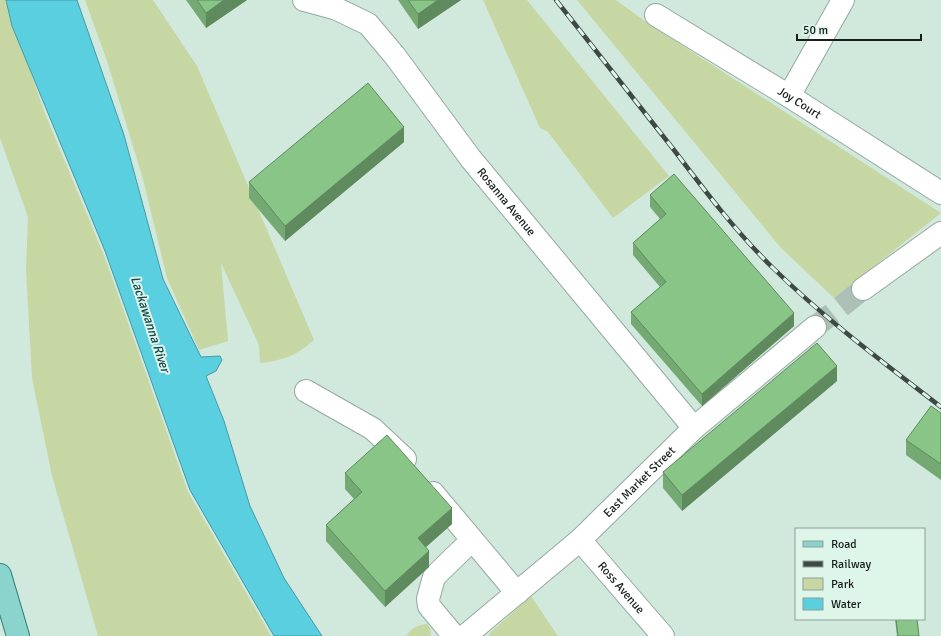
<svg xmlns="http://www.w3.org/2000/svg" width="941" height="636" font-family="Signika,sans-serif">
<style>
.green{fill:#c6d7a4}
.water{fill:#59cfe0;stroke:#459aa5}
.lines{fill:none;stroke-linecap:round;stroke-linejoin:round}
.minor-tunnel{stroke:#acc0b6;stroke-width:22;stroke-dasharray:22 11;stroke-linecap:butt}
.minor-casing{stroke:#94a99f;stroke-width:24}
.major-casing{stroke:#308279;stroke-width:24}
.minor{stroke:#fff;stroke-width:22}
.major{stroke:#8bd4cd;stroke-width:22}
.rail-casing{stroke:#3e4944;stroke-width:4.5}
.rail{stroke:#def5ea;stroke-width:3;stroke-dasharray:9;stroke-linecap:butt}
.wall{fill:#75a974}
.shaded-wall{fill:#5f8a5e}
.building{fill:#88c587;stroke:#5f8a5e}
.labels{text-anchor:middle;stroke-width:4;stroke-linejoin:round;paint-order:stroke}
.street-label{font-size:12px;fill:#171f1b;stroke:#def5ea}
.water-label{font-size:13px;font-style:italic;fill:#11474d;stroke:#def5ea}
</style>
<rect width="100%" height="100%" fill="#d1e8dd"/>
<path class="green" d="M0,0H6L44,111L105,258L188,492L271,636H98L52,476L32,378L26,269L28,217L0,138Z
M85,0H153L197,66L314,340C296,356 284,360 260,363L259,345L221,263L228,341L199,350L167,278L143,179L107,61Z
M483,0H527L669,176L613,218L548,132L540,128Z
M577,0H616L646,22L941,213L834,298L781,248Z
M531,596L558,636H489L490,633Z
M427,624L430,628L431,636H406C412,628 416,625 427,624Z"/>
<path class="water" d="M6,0H77L124,135L163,279L201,357L220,356L222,360L216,371L206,376L224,421L250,506L284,578L322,636H274L190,490L105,251L12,26Z"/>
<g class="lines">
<path class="minor-tunnel" d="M815,327L863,289"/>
<g class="minor-casing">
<g id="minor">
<path id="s1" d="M304,0L337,9L368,24L395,56L471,159L694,428"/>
<path id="s2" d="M656,15L789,96L941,193"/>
<path d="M789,96L843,0"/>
<path d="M863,289L941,233"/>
<path d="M306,391L373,429L405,459"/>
<path d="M433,493L517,593"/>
<path id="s3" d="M580,540L663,636"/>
<path d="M454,636L429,606L428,599L434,577L472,540"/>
<path id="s4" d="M465,636L580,540L694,428L815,327"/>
</g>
</g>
<g class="major-casing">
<path id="major" d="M0,575L18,636"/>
</g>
<use href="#minor" class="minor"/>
<use href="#major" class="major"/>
<g class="rail-casing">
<path id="rail" d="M556,0C595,50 635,100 674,150C705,191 736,232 773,268C825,319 884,363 941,407"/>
</g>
<use href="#rail" class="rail"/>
</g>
<path class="wall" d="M186,0H247L206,28Z
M398,0H461L418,29Z
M404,142L285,241L249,198V182Z
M650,195L794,326L702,406L631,324V312L660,287L633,255V243L660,219L650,207Z
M837,381L682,511L663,488V472Z
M941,413V480L906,455V440Z
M345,473L452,524L426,547L429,567L385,607L326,541V525L354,499L345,489Z
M895,619H917L919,636H897Z"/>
<path class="shaded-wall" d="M224,0H247L206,28V13Z
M438,0H461L418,29V14Z
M404,127V142L285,241V226Z
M794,313V326L702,406V394Z
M837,366V381L682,511V495Z
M452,508V524L418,554V538Z
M429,551V567L385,607V591Z"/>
<path class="building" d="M197,0H224L206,13Z
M408,0H438L418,14Z
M368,83L404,127L285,226L249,182Z
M674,174L794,313L702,394L631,312L666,282L633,243L666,214L650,195Z
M817,343L837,366L682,495L663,472Z
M931,406L941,413V464L906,440Z
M387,435L452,508L418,538L429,551L385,591L326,525L362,492L345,473Z
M896,619H917L919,636H898Z"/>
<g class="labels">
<g class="street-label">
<text dy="4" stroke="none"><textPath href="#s2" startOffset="168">Joy Court</textPath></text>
<text dy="4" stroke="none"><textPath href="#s1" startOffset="294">Rosanna Avenue</textPath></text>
<text dy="4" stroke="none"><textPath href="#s4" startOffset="233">East Market Street</textPath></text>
<text dy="4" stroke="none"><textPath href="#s3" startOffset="63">Ross Avenue</textPath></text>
</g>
<g class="water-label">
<text transform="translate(151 324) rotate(72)" y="5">Lackawanna River</text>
</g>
</g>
<rect x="795" y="528" width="130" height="92" fill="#def5ea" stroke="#8e9f97"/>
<rect x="803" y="541" width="20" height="6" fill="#8bd4cd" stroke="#8e9f97"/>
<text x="831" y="548" font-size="12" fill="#171f1b">Road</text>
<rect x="803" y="561" width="20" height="6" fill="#3e4944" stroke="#8e9f97"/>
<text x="831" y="568" font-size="12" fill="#171f1b">Railway</text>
<rect x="803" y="578" width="20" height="12" fill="#c6d7a4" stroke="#8e9f97"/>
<text x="831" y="588" font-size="12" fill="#171f1b">Park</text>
<rect x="803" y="598" width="20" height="12" fill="#59cfe0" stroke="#8e9f97"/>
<text x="831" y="608" font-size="12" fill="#171f1b">Water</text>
<path d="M797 34v6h124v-6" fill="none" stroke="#171f1b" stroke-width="2"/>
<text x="803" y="34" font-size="12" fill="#171f1b" stroke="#def5ea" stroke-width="3" paint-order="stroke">50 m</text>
</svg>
